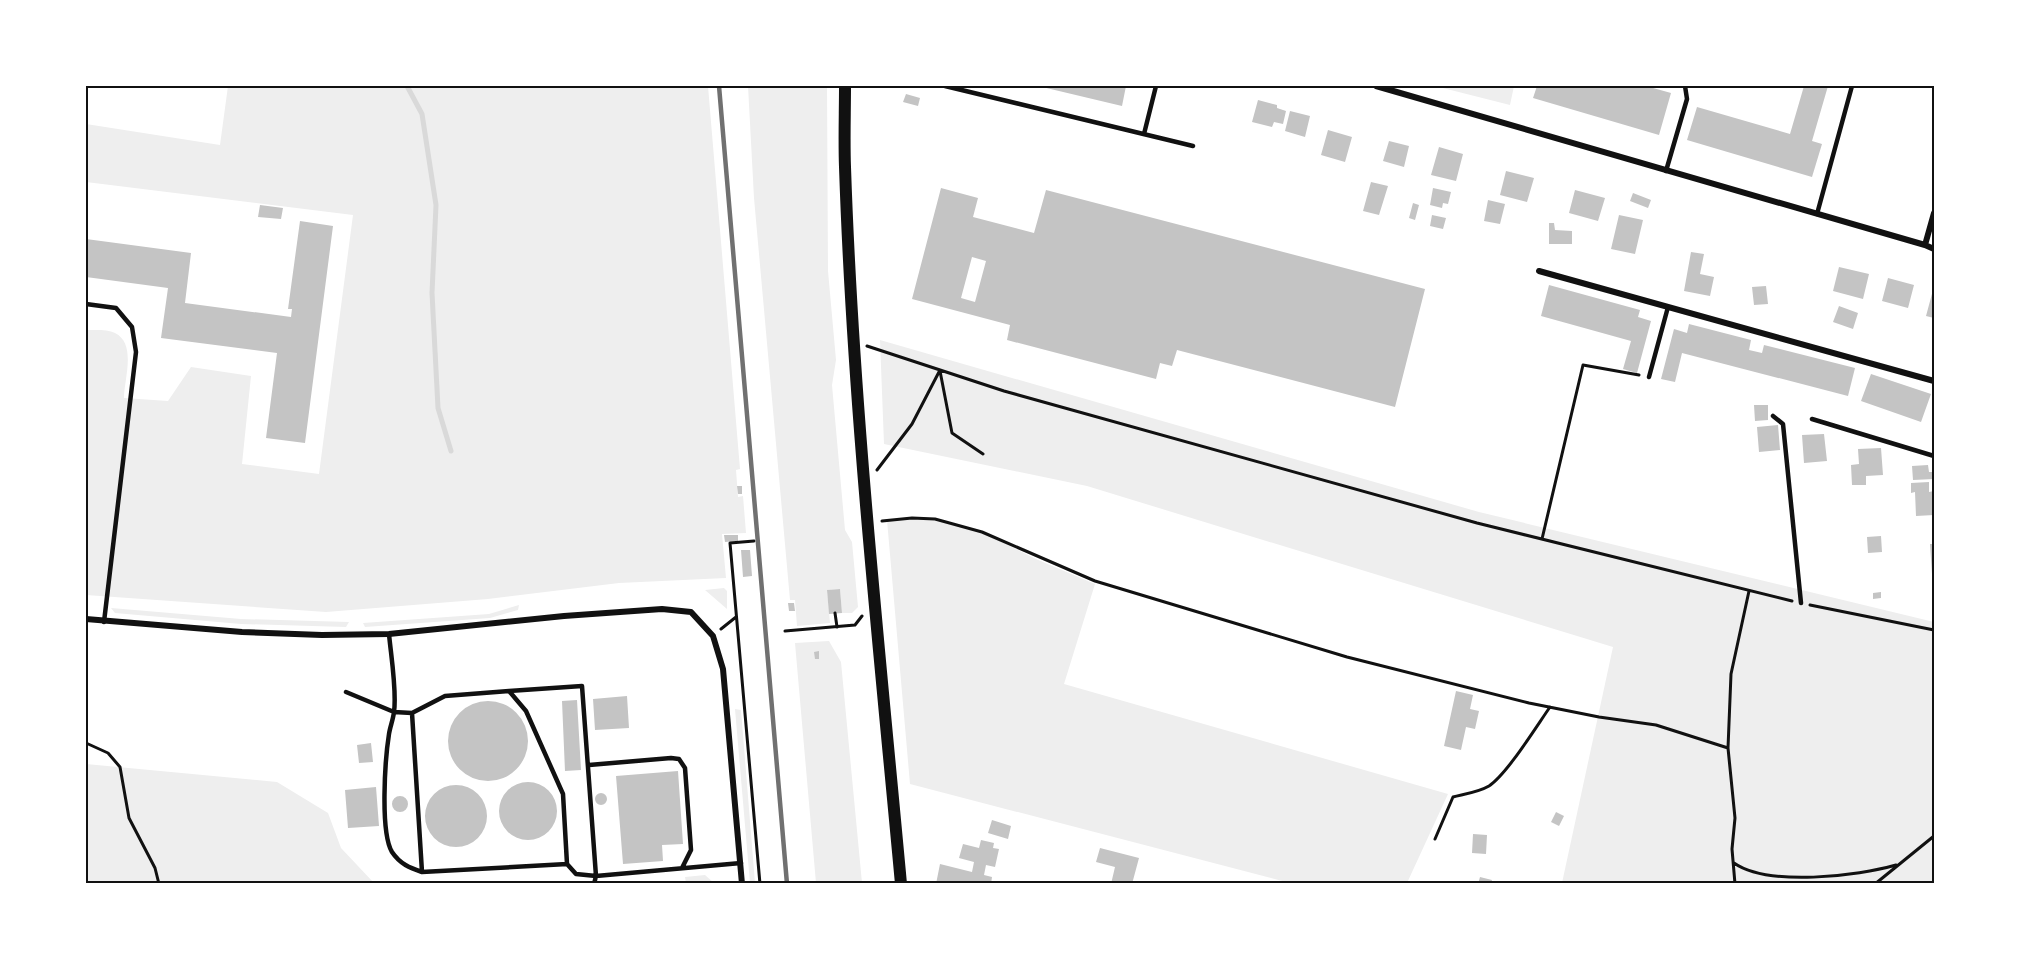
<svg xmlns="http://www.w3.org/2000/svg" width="2020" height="969" font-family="Cabin,sans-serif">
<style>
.green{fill:#eee}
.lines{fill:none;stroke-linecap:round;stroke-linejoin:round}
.stream{stroke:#d9d9d9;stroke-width:5}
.building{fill:#c4c4c4;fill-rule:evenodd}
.path{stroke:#111;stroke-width:3}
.service{stroke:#111;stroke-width:4.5}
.minor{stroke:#111;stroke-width:6}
.secondary{stroke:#111;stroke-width:12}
.rail{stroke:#707070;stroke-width:4.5}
.neatline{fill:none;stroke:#111;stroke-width:2}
</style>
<rect width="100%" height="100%" fill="#fff"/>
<path class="green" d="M228,86H708L740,469L736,470L738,497L743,496L746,533L722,534L726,578L619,583L488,599L326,612L86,595V330C94,330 108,329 115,333C137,344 124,379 124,398L168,401L191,367L251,376L242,464L319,474L353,215L86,182V124L220,145Z
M748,86H827L828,271L836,360L832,385L845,530L852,542L858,607L852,613H842L840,589L827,590L830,623L797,626L795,600H790L754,198Z
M1435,86H1514L1510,105Z
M880,340L1479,512L1934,622V883H1562L1613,647L1087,486L884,444Z
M912,518L935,519L982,532L1036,559L1095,584L1064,684L1448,794L1407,883H1290L910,784L887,520Z
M724,588L727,591V609L705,590Z
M519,605L518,610L490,618L365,627L363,623L489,614Z
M111,608L241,619L349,622L346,627L241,624L115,613Z
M829,641L841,662L862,883H816L795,643Z
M735,709L741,710L755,883H750Z
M86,764L277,782L328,813L341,848L374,883H86Z
M705,875L714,883H686L685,877Z"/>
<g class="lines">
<path class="stream" d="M407,86L422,114L436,205L432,293L438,408L451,451"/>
</g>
<path class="building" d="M1038,86H1126L1122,106Z
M1537,86H1646L1671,93L1659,135L1533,98Z
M1804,86H1828L1812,141L1822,144L1812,177L1687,140L1697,107L1790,134Z
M906,94L920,98L918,106L903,102Z
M1258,100L1277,105V108L1286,111L1283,124L1274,122L1272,127L1252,122Z
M1290,111L1310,116L1305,137L1285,131Z
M1328,130L1352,137L1345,162L1321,155Z
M1389,141L1409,146L1404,167L1383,161Z
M1439,147L1463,154L1456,181L1431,175Z
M1506,171L1534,178L1527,202L1500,195Z
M1371,182L1388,186L1379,215L1363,211Z
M941,188L978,198L973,217L1034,233L1046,190L1425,289L1395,407L1177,350L1172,366L1160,363L1156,379L1007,340L1010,325L912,299ZM972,257L986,261L975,302L961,298Z
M1433,188L1451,192L1448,204L1443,203L1442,208L1430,205Z
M1575,190L1605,198L1598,221L1569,213Z
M1633,193L1651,200L1648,208L1630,201Z
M1488,200L1505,204L1500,224L1484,221Z
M1413,203L1419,205L1415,220L1409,218Z
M260,205L283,208L281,219L258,217Z
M1432,215L1446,218L1443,229L1430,226Z
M1619,215L1643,220L1635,254L1611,249Z
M300,221L333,226L305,443L266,438L277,353L161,338L168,288L86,277V239L191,253L185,303L291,317L292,309H288Z
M1549,223H1554L1555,230L1572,231V244H1549Z
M1691,252L1704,254L1700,274L1714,277L1710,296L1684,291Z
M1839,267L1869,274L1863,299L1833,291Z
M1888,278L1914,285L1908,308L1882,301Z
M1549,285L1640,310L1638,317L1651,321L1637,373L1623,369L1631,341L1541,316Z
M1766,286L1768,304L1754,305L1752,287Z
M1933,290H1934V318L1926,316Z
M1839,306L1858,313L1853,329L1833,322Z
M1689,324L1751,340L1749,350L1762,353L1764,345L1855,368L1848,396L1682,353L1675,382L1661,379L1674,329L1687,333Z
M1871,374L1931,394L1921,422L1861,401Z
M1754,405H1768V420L1755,421Z
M1778,425L1780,450L1759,452L1757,427Z
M1824,434L1827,461L1804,463L1802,435Z
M1881,448L1883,475L1866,476V485H1852L1851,465L1859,464L1858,449Z
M1928,465L1929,472H1934V479L1913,480L1912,466Z
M1929,482V492L1934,491V515L1916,516L1915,492L1911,493V483Z
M737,486H742V494H738Z
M724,535H738V541L725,542Z
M1881,536L1882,552L1868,553L1867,537Z
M1930,544H1934V573L1932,574Z
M741,550H750L752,576L743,577Z
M840,589L842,613L829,614L827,590Z
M1881,592V598L1873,599V593Z
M788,603H794L795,611H789Z
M819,651V659H815L814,652Z
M1456,691L1473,695L1470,709L1479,711L1475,729L1466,727L1461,750L1444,746Z
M627,696L629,728L595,730L593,699Z
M577,700L581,770L565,771L562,701Z
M448 741a40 40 0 1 1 80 0a40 40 0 1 1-80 0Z
M371,743L373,762L359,763L357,745Z
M678,771L683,844L662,845L663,861L623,864L616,776Z
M499 811a29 29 0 1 1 58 0a29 29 0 1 1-58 0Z
M425 816a31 31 0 1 1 62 0a31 31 0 1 1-62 0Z
M376,787L379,826L348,828L345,790Z
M595 799a6 6 0 1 1 12 0a6 6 0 1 1-12 0Z
M392 804a8 8 0 1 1 16 0a8 8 0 1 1-16 0Z
M1556,812L1564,816L1559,826L1551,822Z
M992,820L1011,826L1008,839L988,833Z
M1473,834L1487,835L1486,854L1472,853Z
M981,840L994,843L993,848L999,849L995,867L986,865L984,875L992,877L991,884H936L940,864L972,872L974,862L959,858L963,844L979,848Z
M1100,848L1139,858L1132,884H1111L1115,867L1096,862Z
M1480,877L1492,880L1491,884H1478Z"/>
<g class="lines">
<path class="path" d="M867,346L1004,391L1477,523L1792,601
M940,371L952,433L983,454
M877,470L912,424L940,370
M882,521L912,518L935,519L982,532L1095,581L1347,657L1529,703L1599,717L1656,725L1728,748
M1542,539L1583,365L1639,375
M754,541L730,543L760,884
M1810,605L1934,630
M835,613L837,627
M721,629L736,617
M785,631L855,625L862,616
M86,743L108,753L120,767L129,818L155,868L159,884
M1435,839L1453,797C1465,794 1479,792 1489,786C1507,774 1536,727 1550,707
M1734,863C1768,887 1858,876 1896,865
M1735,884L1732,849L1735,818L1728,748L1731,674L1749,591
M1875,884L1934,836"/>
<path class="service" d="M945,86L1193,146
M1144,134L1156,86
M1666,171L1687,99L1685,86
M1817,214L1852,86
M86,304L116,308L132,327L136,352L104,622
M1649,377L1668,307
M1773,416L1783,424L1801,603
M1812,419L1934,456
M509,691L582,686L596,876L594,884
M346,692L394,712L412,713L445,696L509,691L526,711L563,794L567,864L422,872C410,868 400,864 392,852C380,832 385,759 389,734C390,727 393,720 394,712C397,691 391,656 389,634
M412,713L422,872
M589,765L671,758L679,759L685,768L691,850L682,868
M567,864L576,874L596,876L741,863"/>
<path class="minor" d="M1376,86L1925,245L1934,249
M1925,245L1934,213
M1539,271L1934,381
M86,619L242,632L322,635L389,634L564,616L662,609L691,612L713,636L723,669L742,884"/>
<path class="secondary" d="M845,86C845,113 844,140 845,167C853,407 879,645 901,884"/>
<path class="rail" d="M719,86L787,884"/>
</g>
<rect width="2020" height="969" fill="none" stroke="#ffffff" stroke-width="174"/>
<rect x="87" y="87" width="1846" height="795" class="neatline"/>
</svg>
